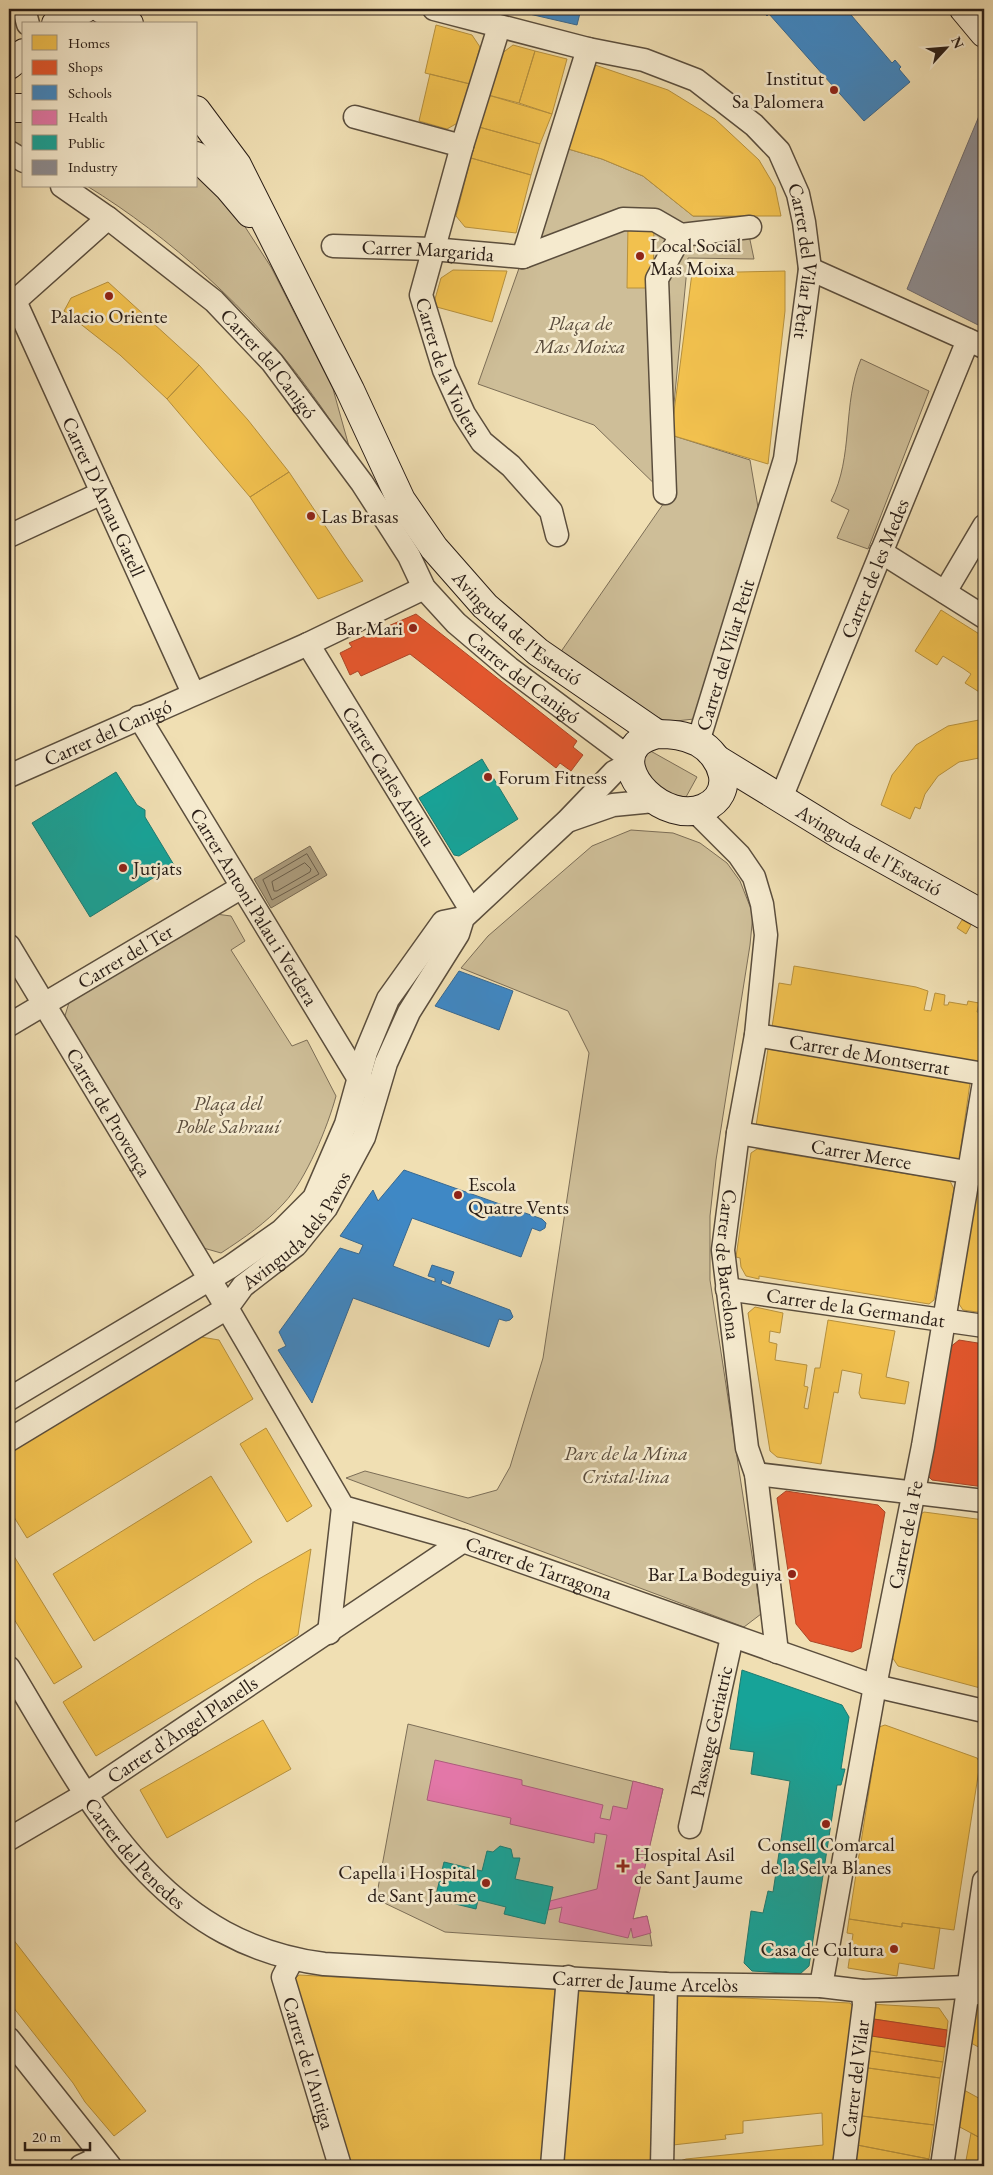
<svg xmlns="http://www.w3.org/2000/svg" width="993" height="2175" font-family="'EB Garamond',serif">
<style>
.green{fill:#cebe98;stroke:#7c6e57}
.water{fill:#ac9d7e;stroke:#786a54}
.homes{fill:#f2c14e;stroke:#b6903d}
.shops{fill:#e4572e;stroke:#ac4627}
.schools{fill:#3f88c5;stroke:#386890}
.health{fill:#e377a8;stroke:#ab5c7c}
.public{fill:#17a398;stroke:#1c7b71}
.industry{fill:#8d8d92;stroke:#6f6b6d}
.lines{fill:none;stroke-linecap:round;stroke-linejoin:round}
.shore{stroke:#6a5d4a;stroke-width:1}
.street-casing{stroke:#5b4e3d;stroke-width:25}
.secondary-casing{stroke:#291d16;stroke-width:30}
.street{stroke:#f5eace;stroke-width:22}
.secondary{stroke:#f5eace;stroke-width:28}
.poi-dot{fill:#8f2418;stroke:#f5eace;stroke-width:2}
.labels{text-anchor:middle;stroke-width:5;stroke-linejoin:round;paint-order:stroke}
.poi-label{font-size:20px;fill:#291d16;stroke:#f5eace;text-anchor:start}
.street-label{font-size:20px;fill:#291d16;stroke:#f5eace}
.park-label{font-size:20px;font-style:italic;fill:#5b4d3d;stroke:#f5eace}
</style>
<rect width="100%" height="100%" fill="#f0dfb3"/>
<filter id="stains"><feTurbulence type="fractalNoise" baseFrequency=".004" numOctaves="4"/><feColorMatrix values="0 0 0 0 .2 0 0 0 0 .09 0 0 0 0 .02 0 0 0 .5 -.17"/></filter>
<radialGradient id="worn" r=".72"><stop offset=".6" stop-color="#630" stop-opacity="0"/><stop offset="1" stop-color="#630" stop-opacity=".3"/></radialGradient>
<path class="green" d="M9,114H24V148L9,140Z
M565,148L602,159L643,176L693,216H745L754,259L688,258L671,435L750,460L760,519L694,719L667,722L618,696L560,653L668,497L594,425L478,384L523,257Z
M196,171L229,202L271,267L333,389L350,450C337,430 324,410 309,390C252,311 170,237 87,186H196Z
M861,359L929,391L868,549L837,538L849,510L831,501C854,456 842,404 861,359Z
M647,749L697,777L686,797L657,792L642,766Z
M631,830L673,833L700,843L727,863L740,881L753,914L750,945L716,1160L710,1216V1280L761,1614L744,1627L346,1478L365,1471L468,1498L497,1490L510,1467L543,1358L589,1053L568,1011L461,968L488,936L592,846Z
M208,913L231,916L245,941L231,950L292,1046L307,1040L336,1096C328,1126 306,1180 284,1203C266,1223 244,1238 221,1253L200,1247L63,1022L72,993Z
M408,1724L663,1789L632,1919L647,1916L652,1946L445,1932L376,1899Z"/>
<path class="water" d="M310,846L327,875L271,908L254,879Z"/>
<path class="homes" d="M436,25L472,35L480,47L470,84L425,73Z
M513,45L535,51L519,103L488,95L497,57Z
M535,51L567,59L552,114L519,103Z
M592,64L668,90L715,119L759,160L775,187L781,216H693L643,176L602,159L565,148Z
M430,74L470,84L461,121L447,129L419,121Z
M488,95L552,114L540,144L479,127Z
M479,127L540,144L531,175L471,158Z
M471,158L531,175L516,233L465,227L456,216Z
M628,224L654,225L653,288H627Z
M453,270L507,271L492,322L433,306L441,278Z
M785,271V311L768,464L671,435L692,273Z
M108,282L199,365L167,399L120,355L64,311L71,298Z
M199,365L248,420L289,472L250,497L167,399Z
M289,472L346,557L363,581L318,599L250,497Z
M941,610L984,637V695L965,683L971,674L964,669L943,656L937,665L915,651Z
M984,719V757L959,762L938,776L925,794L920,809L915,807L910,819L881,805L892,775L916,745L948,726Z
M962,920L971,925L966,934L957,928Z
M794,966L916,987L928,991L924,1010L931,1011L935,993L945,995L944,1005H948L949,1002L967,1005L968,1001L979,1003L977,1012L984,1013V1063L772,1027L779,983L791,985Z
M768,1049L970,1083L959,1160L756,1126Z
M757,1149L950,1181L954,1189L934,1300L929,1304L759,1276V1279L746,1276L741,1267L740,1258L736,1257L751,1153Z
M979,1185L984,1186V1313L963,1310L957,1301L975,1191Z
M755,1307L783,1313L780,1333L770,1331L769,1342L777,1344L775,1360L807,1365L804,1386L808,1387L804,1408L808,1409L815,1368H820L828,1320L895,1331L886,1377L909,1382L905,1404L861,1398L859,1393L862,1374L842,1370L838,1393L834,1392L821,1464L777,1457L770,1451L748,1313Z
M195,1336L219,1340L253,1399L27,1538L9,1509V1449Z
M266,1428L312,1506L287,1522L240,1444Z
M211,1476L252,1542L94,1641L53,1574Z
M924,1512L984,1520V1689L898,1666L892,1657L916,1517Z
M9,1548L82,1667L54,1684L9,1611Z
M311,1549L298,1635L96,1756L63,1702L257,1580Z
M263,1720L291,1769L167,1838L140,1790Z
M885,1725L977,1758L980,1763L954,1930L902,1923V1927L849,1919L879,1727Z
M849,1919L902,1927V1923L940,1928L934,1969L899,1963L897,1976L848,1968L853,1934L847,1933Z
M9,1934L146,2111L114,2136L85,2102L73,2083L9,2002Z
M299,1975L555,1989L541,2166H347L293,1981Z
M575,1989L654,1993L651,2166H560Z
M676,1995L850,2003L858,2013L839,2166H674V2163L686,2159L823,2145L822,2113L743,2121V2133L725,2135L726,2139L673,2145Z
M978,2002L984,2006V2050L971,2043Z
M869,2004L939,2008L948,2021L947,2030L867,2018Z
M865,2035L945,2047L943,2062L864,2050Z
M864,2050L943,2062L940,2078L861,2067Z
M861,2067L940,2078L934,2125L854,2115Z
M964,2090L984,2101V2140L958,2126Z
M854,2115L934,2125L929,2159L852,2144Z
M971,2133L984,2140V2166H965Z
M852,2144L929,2159L928,2166H887L850,2159Z
M850,2159L887,2166H849Z"/>
<path class="shops" d="M416,614L577,741L573,747L583,755L571,771L560,763L556,768L410,654L361,676L358,671L350,675L340,653L352,647L349,643Z
M959,1340L984,1344V1487L932,1480L924,1472L949,1348Z
M786,1491L878,1505L885,1512L861,1648L852,1652L810,1641L796,1624L777,1498Z
M867,2018L947,2030L945,2047L865,2035Z"/>
<path class="schools" d="M526,9H581L577,25L525,13Z
M760,9H846L892,63L895,60L901,67L899,69L910,82L864,121L769,14L767,16Z
M459,971L513,991L499,1030L435,1006Z
M404,1170L542,1219L546,1223L545,1228L540,1231L532,1228L521,1257L412,1218L393,1266L435,1282V1278L428,1276L432,1265L454,1272L450,1284L442,1280L441,1284L510,1310L513,1317L510,1320L506,1321L499,1319L489,1347L353,1298L312,1403L278,1350L286,1346L279,1332L340,1248L359,1254L363,1245L340,1236L373,1190L378,1201Z"/>
<path class="health" d="M435,1760L522,1780V1785L603,1805L600,1818L610,1820L613,1806L627,1809L633,1781L663,1789L633,1919L647,1916L651,1933L633,1938L631,1928L628,1938L559,1922L562,1907L548,1910L550,1901L597,1889L607,1835L595,1833L594,1843L510,1824L511,1818L427,1800Z"/>
<path class="public" d="M482,759L518,819L459,856L454,855L419,798Z
M116,772L137,805L145,810V817L174,865L90,917L32,823Z
M742,1670L842,1705L849,1717L841,1769H845L841,1785H837L809,1966L800,1974L752,1971L744,1963L751,1911L763,1913L768,1891L773,1892L790,1781L751,1774L754,1752L730,1749Z
M500,1846L511,1849L513,1858H520L515,1879L553,1887L545,1924L504,1914L506,1907L478,1900L476,1909L435,1899L444,1862L482,1871L487,1851L493,1852Z"/>
<path class="industry" d="M984,104V328L907,289Z"/>
<g class="lines">
<path class="shore" d="M307,854L319,874L272,900L263,880Z
M305,863L311,869L310,872L277,891H274L272,882Z"/>
<g class="street-casing">
<g id="street">
<path d="M24,9L28,24"/>
<path id="s1" d="M434,9L588,49L644,60L696,80L754,125L779,151L798,194L804,222L810,269L785,459L698,742"/>
<path id="s2" d="M499,27L462,146L421,295L444,370L464,414L482,442L511,466L551,511L557,535"/>
<path d="M355,117L462,146"/>
<path d="M9,152L24,161"/>
<path id="s3" d="M62,186L108,218L214,301L272,362L362,483L409,556L424,588L456,623L509,668L631,759"/>
<path id="s4" d="M333,246L432,249L523,257L623,219L655,220L681,235L750,227"/>
<path d="M523,257L588,49"/>
<path d="M810,269L984,347"/>
<path id="s5" d="M15,301L193,693"/>
<path d="M9,304L15,301L108,218"/>
<path d="M665,493L657,279L681,235"/>
<path d="M9,536L102,493"/>
<path d="M881,552L984,617"/>
<path d="M945,592L984,526"/>
<path id="s6" d="M308,644L471,910"/>
<path id="s7" d="M139,717L359,1079L365,1084"/>
<path id="s8" d="M9,776L308,644L424,588"/>
<path id="s9" d="M781,798L968,340"/>
<path id="s10" d="M695,811L739,855L754,877L762,904L766,935L756,1035L738,1133L723,1250L747,1448L756,1474L777,1652"/>
<path d="M570,820L613,805L654,801"/>
<path id="s11" d="M9,946L227,1308L343,1507L463,1541L875,1686L984,1711"/>
<path id="s12" d="M9,1025L242,887"/>
<path id="s13" d="M756,1035L984,1074"/>
<path id="s14" d="M738,1133L984,1175"/>
<path id="s15" d="M727,1289L984,1326"/>
<path d="M9,1399L230,1267L281,1231L314,1198L346,1124L366,1052L388,999L443,922L463,918"/>
<path id="s16" d="M9,1440L227,1308L243,1286L296,1245L326,1208L364,1137L386,1063L409,1012L458,934L463,918L567,821L614,772L631,763"/>
<path d="M756,1474L984,1501"/>
<path d="M329,1633L343,1507"/>
<path id="s17" d="M9,1668C88,1798 155,1942 324,1964L666,1984L821,1986L863,1991L967,1987L984,1995"/>
<path id="s18" d="M690,1827L732,1637"/>
<path id="s19" d="M9,1839L86,1794L463,1541"/>
<path id="s20" d="M292,1960L283,1977L340,2166"/>
<path id="s21" d="M821,1986L875,1686L923,1446L984,1082"/>
<path d="M9,2039L110,2166"/>
<path d="M81,2166L101,2157"/>
<path d="M552,2166L568,1977"/>
<path d="M662,2166L666,1984"/>
<path id="s22" d="M844,2166L864,2005L863,1991"/>
<path d="M942,2166L984,1881"/>
</g>
</g>
<g class="secondary-casing">
<g id="secondary">
<path d="M102,9L116,13L129,24"/>
<path d="M964,9L984,33"/>
<path d="M56,24L71,12L84,9"/>
<path d="M9,65L24,53"/>
<path d="M9,108H24"/>
<path id="s23" d="M196,110L237,165L350,390L401,500L434,548L485,606L538,652L657,734"/>
<path d="M196,156L229,188L250,213"/>
<path d="M657,734C672,734 684,735 698,742C723,756 737,793 704,808C665,825 611,772 637,744C642,739 650,736 657,734Z"/>
<path id="s24" d="M718,760L842,836L984,915"/>
</g>
</g>
<use href="#street" class="street"/>
<use href="#secondary" class="secondary"/>
</g>
<g class="poi-dot">
<circle cx="834" cy="90" r="5"/>
<circle cx="640" cy="256" r="5"/>
<circle cx="109" cy="296" r="5"/>
<circle cx="311" cy="516" r="5"/>
<circle cx="413" cy="628" r="5"/>
<circle cx="488" cy="777" r="5"/>
<circle cx="123" cy="868" r="5"/>
<circle cx="458" cy="1195" r="5"/>
<circle cx="792" cy="1574" r="5"/>
<circle cx="826" cy="1824" r="5"/>
<path d="M620.5 1858.5h5v5h5v5h-5v5h-5v-5h-5v-5h5z"/>
<circle cx="486" cy="1883" r="5"/>
<circle cx="894" cy="1949" r="5"/>
</g>
<g class="labels">
<g class="poi-label">
<text x="824" y="85" text-anchor="end">Institut<tspan x="824" dy="23">Sa Palomera</tspan></text>
<text x="650" y="252">Local Social<tspan x="650" dy="23">Mas Moixa</tspan></text>
<text x="109" y="323" text-anchor="middle">Palacio Oriente</text>
<text x="321" y="523">Las Brasas</text>
<text x="403" y="635" text-anchor="end">Bar Mari</text>
<text x="498" y="784">Forum Fitness</text>
<text x="133" y="875">Jutjats</text>
<text x="468" y="1191">Escola<tspan x="468" dy="23">Quatre Vents</tspan></text>
<text x="782" y="1581" text-anchor="end">Bar La Bodeguiya</text>
<text x="826" y="1851" text-anchor="middle">Consell Comarcal<tspan x="826" dy="23">de la Selva Blanes</tspan></text>
<text x="634" y="1861">Hospital Asil<tspan x="634" dy="23">de Sant Jaume</tspan></text>
<text x="476" y="1879" text-anchor="end">Capella i Hospital<tspan x="476" dy="23">de Sant Jaume</tspan></text>
<text x="884" y="1956" text-anchor="end">Casa de Cultura</text>
</g>
<g class="street-label">
<text dy="7" stroke="none"><textPath href="#s4" startOffset="95">Carrer Margarida</textPath></text>
<text dy="7" stroke="none"><textPath href="#s1" startOffset="496">Carrer del Vilar Petit</textPath></text>
<text dy="7" stroke="none"><textPath href="#s3" startOffset="274">Carrer del Canigó</textPath></text>
<text dy="7" stroke="none"><textPath href="#s2" startOffset="356">Carrer de la Violeta</textPath></text>
<text dy="7" stroke="none"><textPath href="#s5" startOffset="215">Carrer D'Arnau Gatell</textPath></text>
<text dy="7" stroke="none"><textPath href="#s9" startOffset="248">Carrer de les Medes</textPath></text>
<text dy="7" stroke="none"><textPath href="#s23" startOffset="616">Avinguda de l'Estació</textPath></text>
<text transform="translate(725 655) rotate(-73)" y="7">Carrer del Vilar Petit</text>
<text dy="7" stroke="none"><textPath href="#s3" startOffset="682">Carrer del Canigó</textPath></text>
<text dy="7" stroke="none"><textPath href="#s8" startOffset="108">Carrer del Canigó</textPath></text>
<text dy="7" stroke="none"><textPath href="#s6" startOffset="155">Carrer Carles Aribau</textPath></text>
<text dy="7" stroke="none"><textPath href="#s24" startOffset="176">Avinguda de l'Estació</textPath></text>
<text dy="7" stroke="none"><textPath href="#s7" startOffset="222">Carrer Antoni Palau i Verdera</textPath></text>
<text dy="7" stroke="none"><textPath href="#s12" startOffset="135">Carrer del Ter</textPath></text>
<text dy="7" stroke="none"><textPath href="#s13" startOffset="115">Carrer de Montserrat</textPath></text>
<text dy="7" stroke="none"><textPath href="#s11" startOffset="194">Carrer de Provença</textPath></text>
<text dy="7" stroke="none"><textPath href="#s14" startOffset="125">Carrer Merce</textPath></text>
<text dy="7" stroke="none"><textPath href="#s16" startOffset="360">Avinguda dels Pavos</textPath></text>
<text dy="7" stroke="none"><textPath href="#s10" startOffset="481">Carrer de Barcelona</textPath></text>
<text dy="7" stroke="none"><textPath href="#s15" startOffset="130">Carrer de la Germandat</textPath></text>
<text dy="7" stroke="none"><textPath href="#s21" startOffset="459">Carrer de la Fe</textPath></text>
<text dy="7" stroke="none"><textPath href="#s11" startOffset="858">Carrer de Tarragona</textPath></text>
<text dy="7" stroke="none"><textPath href="#s19" startOffset="205">Carrer d'Àngel Planells</textPath></text>
<text dy="7" stroke="none"><textPath href="#s18" startOffset="98">Passatge Geriatric</textPath></text>
<text dy="7" stroke="none"><textPath href="#s17" startOffset="225">Carrer del Penedes</textPath></text>
<text dy="7" stroke="none"><textPath href="#s17" startOffset="772">Carrer de Jaume Arcelòs</textPath></text>
<text dy="7" stroke="none"><textPath href="#s20" startOffset="109">Carrer de l'Antiga</textPath></text>
<text dy="7" stroke="none"><textPath href="#s22" startOffset="88">Carrer del Vilar</textPath></text>
</g>
<g class="park-label">
<text x="580" y="330">Plaça de<tspan x="580" dy="23">Mas Moixa</tspan></text>
<text x="228" y="1110">Plaça del<tspan x="228" dy="23">Poble Sahrauí</tspan></text>
<text x="626" y="1460">Parc de la Mina<tspan x="626" dy="23">Cristal·lina</tspan></text>
</g>
</g>
<rect width="993" height="2175" fill="none" stroke="#f0dfb3" stroke-width="30"/>
<rect x="10" y="10" width="973" height="2155" fill="none" stroke="#291d16" stroke-width="2.5"/>
<rect x="15" y="15" width="963" height="2145" fill="none" stroke="#291d16"/>
<rect x="22" y="22" width="175" height="165" fill="#f5eace" stroke="#a39884"/>
<rect x="32" y="35" width="25" height="15" fill="#f2c14e" stroke="#a39884"/>
<text x="68" y="48" font-size="15" fill="#291d16">Homes</text>
<rect x="32" y="60" width="25" height="15" fill="#e4572e" stroke="#a39884"/>
<text x="68" y="72" font-size="15" fill="#291d16">Shops</text>
<rect x="32" y="85" width="25" height="15" fill="#3f88c5" stroke="#a39884"/>
<text x="68" y="98" font-size="15" fill="#291d16">Schools</text>
<rect x="32" y="110" width="25" height="15" fill="#e377a8" stroke="#a39884"/>
<text x="68" y="122" font-size="15" fill="#291d16">Health</text>
<rect x="32" y="135" width="25" height="15" fill="#17a398" stroke="#a39884"/>
<text x="68" y="148" font-size="15" fill="#291d16">Public</text>
<rect x="32" y="160" width="25" height="15" fill="#8d8d92" stroke="#a39884"/>
<text x="68" y="172" font-size="15" fill="#291d16">Industry</text>
<g transform="translate(946 48) rotate(64)" stroke="#f5eace" stroke-width="4" paint-order="stroke">
<path d="M0-4L9 19L0 12L-9 19Z" fill="#291d16"/>
<text y="-8" font-size="14" font-weight="bold" text-anchor="middle" fill="#291d16">N</text>
</g>
<path d="M25 2142v8h65v-8" fill="none" stroke="#291d16" stroke-width="2.5"/>
<text x="32" y="2142" font-size="15" fill="#291d16" stroke="#f5eace" stroke-width="4" paint-order="stroke">20 m</text>
<rect width="100%" height="100%" filter="url(#stains)"/>
<rect width="100%" height="100%" fill="url(#worn)"/>
</svg>
